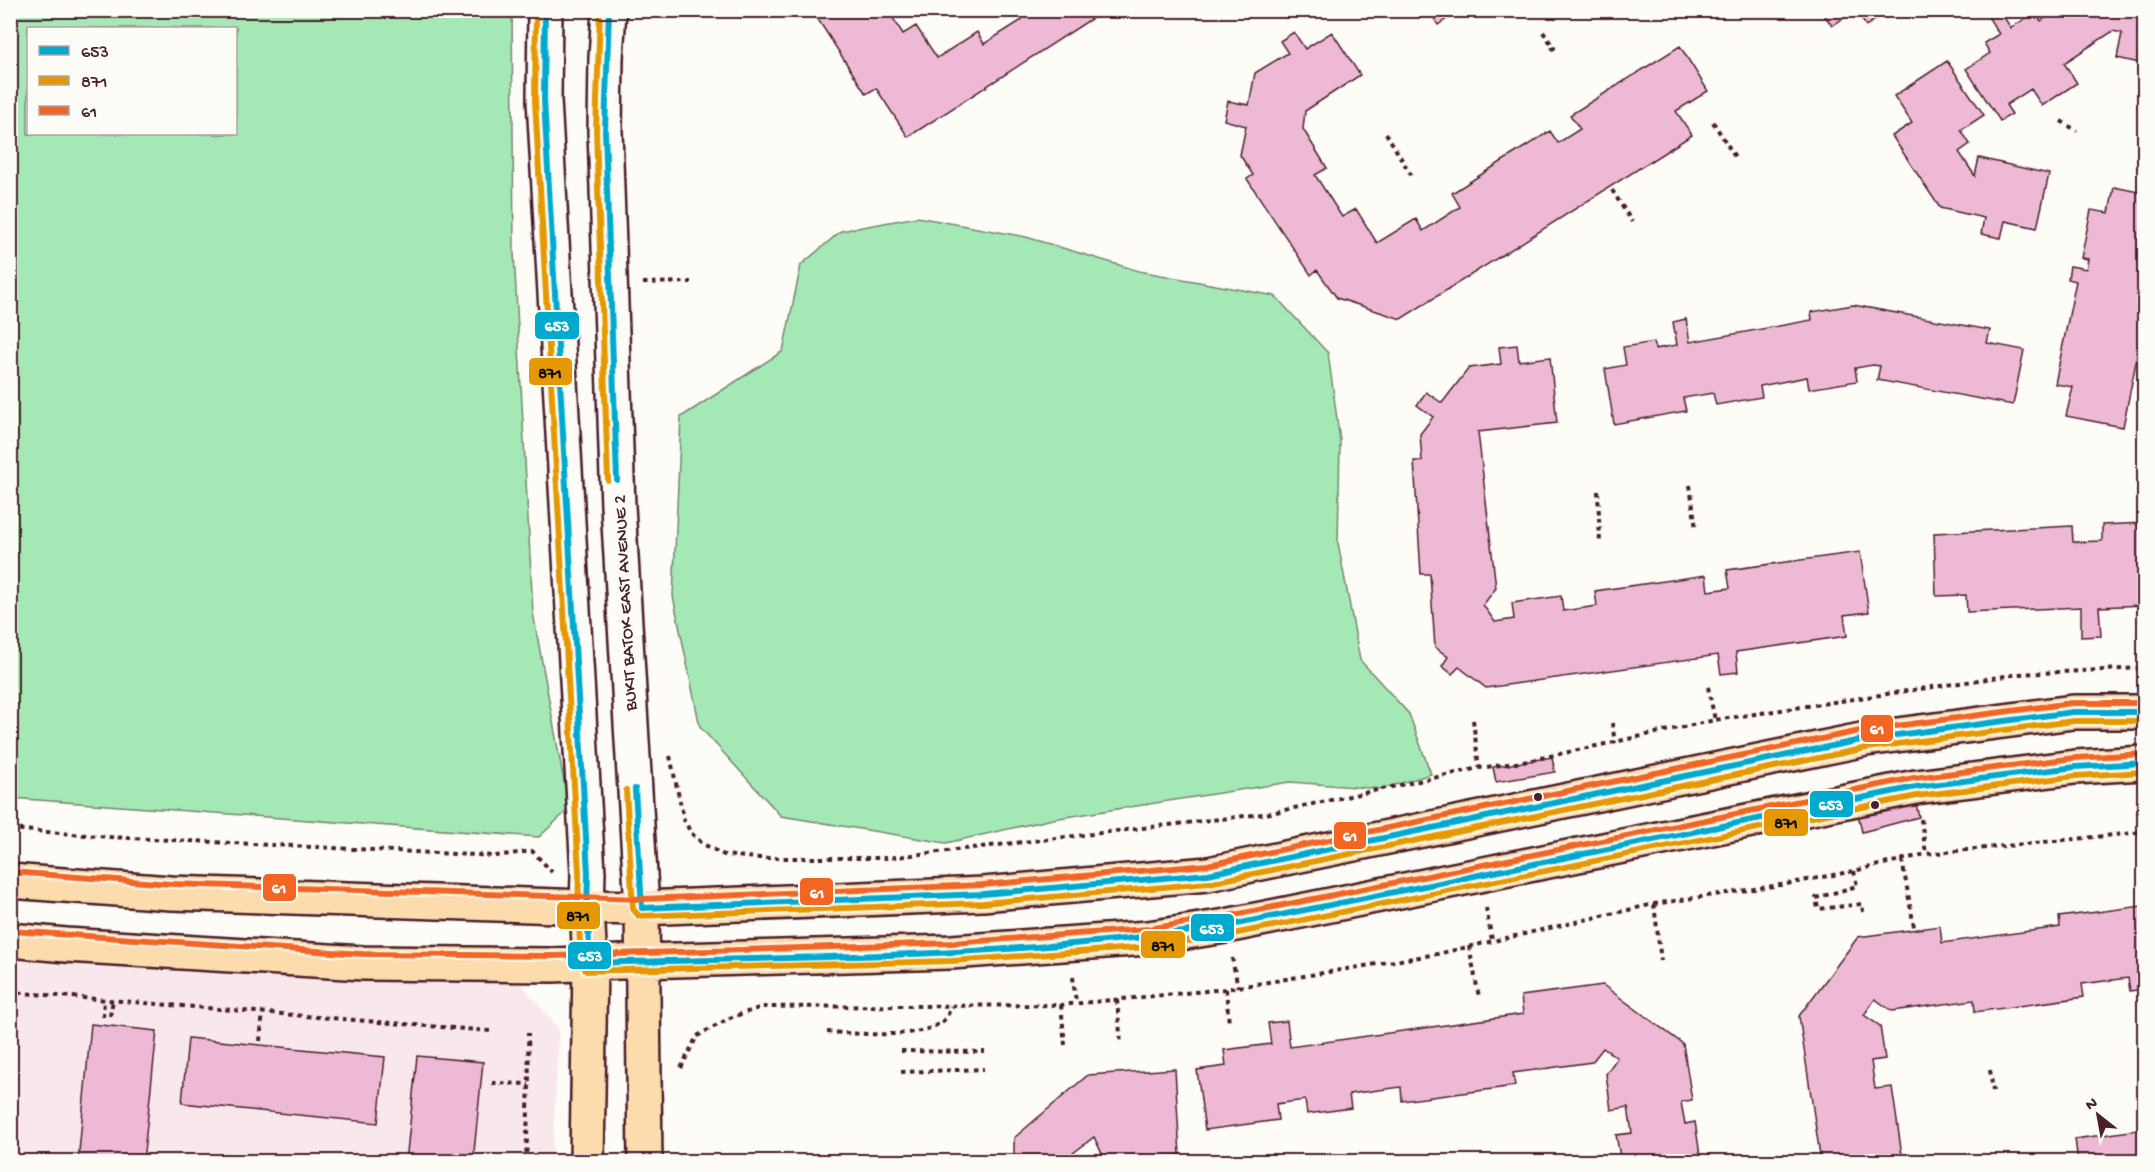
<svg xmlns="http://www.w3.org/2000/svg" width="2155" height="1172" font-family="'Gochi Hand',sans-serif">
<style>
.built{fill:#f8e8ec}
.green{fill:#a4e9b5;stroke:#778470;stroke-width:1.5;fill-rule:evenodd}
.building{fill:#eeb9d4;stroke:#4a1f2b;stroke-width:1.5}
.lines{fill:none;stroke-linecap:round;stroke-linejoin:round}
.minor-casing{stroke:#4a1f2b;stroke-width:38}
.major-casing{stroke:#4a1f2b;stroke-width:38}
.path{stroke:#4a1f2b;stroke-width:4;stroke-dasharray:4.5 4.5;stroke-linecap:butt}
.minor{stroke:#fdfcf7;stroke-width:33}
.major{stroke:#fcdcac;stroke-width:33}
.bus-1-casing{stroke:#fdfcf7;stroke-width:10}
.bus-2-casing{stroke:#fdfcf7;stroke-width:10}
.bus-3-casing{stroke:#fdfcf7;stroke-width:10}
.bus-1{stroke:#00a9ce;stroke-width:6}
.bus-2{stroke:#e69804;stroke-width:6}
.bus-3{stroke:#f26522;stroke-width:6}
.bus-dot{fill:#4a1f2b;stroke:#fdfcf7;stroke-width:2}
.labels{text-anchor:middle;stroke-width:4.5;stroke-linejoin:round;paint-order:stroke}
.street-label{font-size:18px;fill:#4a1f2b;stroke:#fdfcf7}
.line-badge{stroke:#fdfcf7;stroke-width:2}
.badge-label{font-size:16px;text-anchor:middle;font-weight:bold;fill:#fff}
.pale-badge-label{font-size:16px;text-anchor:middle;font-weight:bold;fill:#111}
</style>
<rect width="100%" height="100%" fill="#fdfcf7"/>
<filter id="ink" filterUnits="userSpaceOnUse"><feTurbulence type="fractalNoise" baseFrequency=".0167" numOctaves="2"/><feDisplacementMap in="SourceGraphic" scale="12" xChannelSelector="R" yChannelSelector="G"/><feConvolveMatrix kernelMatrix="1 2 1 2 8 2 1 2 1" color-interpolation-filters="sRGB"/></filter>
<g filter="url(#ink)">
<path class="built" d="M10,957L521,984L559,1029L552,1161H11Z"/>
<path class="green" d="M10,11H512L514,253L533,613L569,809L539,837L11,798ZM28,28H236V134H28Z
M917,217L1026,237L1139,271L1275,296L1328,353L1340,441L1338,543L1360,660L1409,714L1431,774L1382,789L1290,782L1053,819L946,843L781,816L700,727L673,596L681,417L783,351L801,265L841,231Z"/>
<path class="building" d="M812,10H888L903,34L916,26L937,58L977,32L984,44L1022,20L1015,10H1105L908,137L876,88L866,94Z
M1429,10H1460L1438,25Z
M1821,10H1855L1832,26Z
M1856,10H1874L1879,17L1866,26Z
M1993,10H1999L2011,28L2035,12L2041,21L2057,10H2144V64L2117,58L2122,33L2113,31L2064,63L2077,83L2042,106L2031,89L2006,105L2012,114L2000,121L1966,69L1990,53L1984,43L1999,34L1987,15Z
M1294,32L1305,49L1332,32L1360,75L1305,111L1303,129L1327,168L1315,175L1342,217L1356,209L1377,243L1416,219L1423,231L1460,207L1452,193L1550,131L1558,143L1580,129L1570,115L1680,46L1708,91L1676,111L1692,135L1401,319L1337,298L1317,270L1311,275L1247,179L1253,175L1240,155L1246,126L1224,120L1228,101L1249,105L1255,73L1288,53L1280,41Z
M1947,61L1984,115L1961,130L1970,144L1959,152L1975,176L1979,158L2049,174L2037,228L2005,221L2001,238L1981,234L1984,218L1940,208L1892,136L1912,123L1894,96Z
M2114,187L2144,193V322L2123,427L2066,416L2073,387L2055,384L2076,281L2068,279L2070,266L2086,269L2088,259L2081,258L2091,210L2109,213Z
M1853,305L1990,330L1987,343L2024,350L2013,405L1877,380L1880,366L1873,365L1855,368L1857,381L1809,389L1807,377L1760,386L1762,397L1716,405L1713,393L1683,398L1686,411L1614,424L1605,369L1626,365L1623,347L1654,342L1655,349L1677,345L1673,322L1686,319L1690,342L1812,320L1811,312Z
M1517,345L1519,361L1550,357L1557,423L1478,432L1496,588L1483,605L1495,622L1514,619L1512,603L1561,596L1563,611L1597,606L1595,591L1706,575L1708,591L1730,588L1727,570L1860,552L1869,612L1844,615L1847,636L1736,652L1738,672L1721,674L1718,655L1486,688L1459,667L1452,674L1442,666L1448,657L1435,647L1430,574H1421L1414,461H1422L1420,434L1433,417L1417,405L1426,392L1442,403L1469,368L1501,364L1499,347Z
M2144,523V605L2099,607L2101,636L2081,637V607L1967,612L1966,595L1936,596L1934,533L2072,526L2073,542L2102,541V525Z
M1552,757L1555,772L1496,782L1493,767Z
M1915,800L1919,817L1862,832L1858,814Z
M2142,906L2143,916L2144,915V989L2130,991L2128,978L2082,984L2084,997L1975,1012L1974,1000L1892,1011L1875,999L1864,1015L1880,1026L1885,1059L1871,1061L1875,1089L1892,1087L1903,1162H1821L1799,1016L1858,937L1940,926L1942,943L2060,927L2059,917Z
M1603,985L1683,1044L1692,1100L1681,1102L1685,1124L1695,1122L1701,1162H1621L1616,1135L1632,1133L1628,1107L1611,1110L1606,1074L1617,1058L1603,1048L1592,1062L1513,1073L1515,1086L1402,1101L1401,1087L1349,1094L1351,1108L1307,1114L1305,1100L1276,1104L1278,1120L1205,1130L1197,1070L1226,1066L1224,1050L1271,1044L1268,1023L1287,1021L1290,1047L1523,1014L1521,996Z
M91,1024L157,1031L143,1162H78Z
M188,1038L385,1057L378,1123L182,1103Z
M417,1056L483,1062L473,1162H406Z
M1175,1069L1180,1155L1105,1160L1094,1137L1068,1157L1074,1162H1014V1138L1088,1075Z
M2144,1129V1162H2078L2075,1139Z"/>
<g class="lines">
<g class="minor-casing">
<path id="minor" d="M545,10L544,100L588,873L587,907
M609,10L606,58L605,131L618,506L642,908"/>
</g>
<g class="major-casing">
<path id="major" d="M10,881L171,893L587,907L642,908L983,894L1208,874L1866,739L2073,712H2144
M587,907L590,963L587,1162
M642,908L645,1162
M10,940L66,945L363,963L553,965L643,961L951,952L1148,938L1226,926L1916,787L2075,767L2144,763"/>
</g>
<path class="path" d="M1543,32L1554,48L1548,51
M2061,121L2077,131
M1713,122L1735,157
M1386,133L1411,175
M1612,190L1632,222
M643,283L691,282
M1690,485L1696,529
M1598,491L1600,544
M1708,687L1715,720
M1473,720L1479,768
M1612,723L1615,743
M670,756L684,820L691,833L703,844L724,855L759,858H887L1271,813L1479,768L1523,762L1715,720L2019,674L2144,668
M1921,819L1926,854
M10,829L110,837L496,856L532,851L552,872
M1902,860L1914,927
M1854,871L1857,886L1816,898L1818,909L1862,904L1863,912
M1654,904L1661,961
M1486,908L1492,940
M1469,946L1479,997
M1232,958L1238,987
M1073,977L1076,1003
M1226,989L1229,1024
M10,992L490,1031
M1117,1000L1121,1044
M1061,1005L1065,1045
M110,1016L113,1000
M103,1017L104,999
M827,1032C857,1033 924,1041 945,1019C948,1016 949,1011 951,1006
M260,1041L263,1012
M901,1051L985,1052
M681,1068L697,1036L732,1017L762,1007L1061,1005L1226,989L1437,954L1654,904L1787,884L1854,871L1926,854L2144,832
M1990,1070L1993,1091
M901,1072L984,1069
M492,1083L529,1084
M526,1162L529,1084L528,1033"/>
<use href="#minor" class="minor"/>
<use href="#major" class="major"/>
<g class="bus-1-casing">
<path id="bus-1" d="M545,10L544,100L588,873L587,907L590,963C802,957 1016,958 1226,926L1916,787L2075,767L2144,763
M609,10L605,131L617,480
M635,789L642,908L983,894L1208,874L1866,739L2073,712H2144"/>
</g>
<g class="bus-2-casing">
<path id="bus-2" d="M536,10L535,101L579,873L578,907L581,963L586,971L952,961L1149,947L1228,935L1917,796L2076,776L2144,772
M600,10L596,131L608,480
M626,790L633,909L639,916L983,903L1209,883L1867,748L2074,721H2144"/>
</g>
<g class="bus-3-casing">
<path id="bus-3" d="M11,872L171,884L642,899L982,885L1207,865L1865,730L2072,703H2144
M11,931L363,954L553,956L951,943L1147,929L1224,917L1914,778L2074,758L2143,754"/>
</g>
<use href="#bus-1" class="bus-1"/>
<use href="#bus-2" class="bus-2"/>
<use href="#bus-3" class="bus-3"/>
</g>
</g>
<g class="bus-dot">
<circle cx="1538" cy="797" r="5"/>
<circle cx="1875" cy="805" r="5"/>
</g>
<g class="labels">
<g class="street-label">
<text transform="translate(624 603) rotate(-93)" y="6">BUKIT BATOK EAST AVENUE 2</text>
</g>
</g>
<g class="line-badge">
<rect x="534" y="311" width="46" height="29" rx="6" fill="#00a9ce"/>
<rect x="528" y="357" width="45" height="29" rx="6" fill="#e69804"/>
<rect x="1860" y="714" width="34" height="29" rx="6" fill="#f26522"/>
<rect x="1809" y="790" width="45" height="28" rx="6" fill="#00a9ce"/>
<rect x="1763" y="808" width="46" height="29" rx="6" fill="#e69804"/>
<rect x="1333" y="821" width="34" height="29" rx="6" fill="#f26522"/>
<rect x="262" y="873" width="35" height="29" rx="6" fill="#f26522"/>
<rect x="799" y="877" width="35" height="29" rx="6" fill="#f26522"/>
<rect x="556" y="901" width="45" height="29" rx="6" fill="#e69804"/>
<rect x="1190" y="913" width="45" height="29" rx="6" fill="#00a9ce"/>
<rect x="1140" y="930" width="46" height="29" rx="6" fill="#e69804"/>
<rect x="567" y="941" width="45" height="29" rx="6" fill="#00a9ce"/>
</g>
<g class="badge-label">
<text x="557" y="331">653</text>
<text x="1877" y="734">61</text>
<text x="1831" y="810">653</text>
<text x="1350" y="841">61</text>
<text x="279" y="893">61</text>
<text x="817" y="898">61</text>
<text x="1212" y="934">653</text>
<text x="590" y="961">653</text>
</g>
<g class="pale-badge-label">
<text x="550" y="378">871</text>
<text x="1786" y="828">871</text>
<text x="578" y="921">871</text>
<text x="1163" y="951">871</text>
</g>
<rect width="2155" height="1172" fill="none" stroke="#fdfcf7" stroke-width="36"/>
<rect x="18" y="18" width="2119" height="1136" fill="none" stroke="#4a1f2b" stroke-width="2" filter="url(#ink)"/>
<rect x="27" y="27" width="210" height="108" fill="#fdfcf7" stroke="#b5a4a5" stroke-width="1.5"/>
<rect x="39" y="46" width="30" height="9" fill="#00a9ce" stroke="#b5a4a5" stroke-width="1.5"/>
<text x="81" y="57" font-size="18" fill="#4a1f2b">653</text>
<rect x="39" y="76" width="30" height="9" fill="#e69804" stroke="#b5a4a5" stroke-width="1.5"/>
<text x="81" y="87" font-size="18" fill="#4a1f2b">871</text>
<rect x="39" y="106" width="30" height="9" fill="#f26522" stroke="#b5a4a5" stroke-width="1.5"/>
<text x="81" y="117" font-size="18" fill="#4a1f2b">61</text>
<g transform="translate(2098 1115) rotate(329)" stroke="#fdfcf7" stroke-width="4.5" paint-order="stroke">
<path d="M0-4.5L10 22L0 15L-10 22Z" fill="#4a1f2b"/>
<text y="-9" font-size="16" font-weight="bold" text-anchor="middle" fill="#4a1f2b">N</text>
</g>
</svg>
